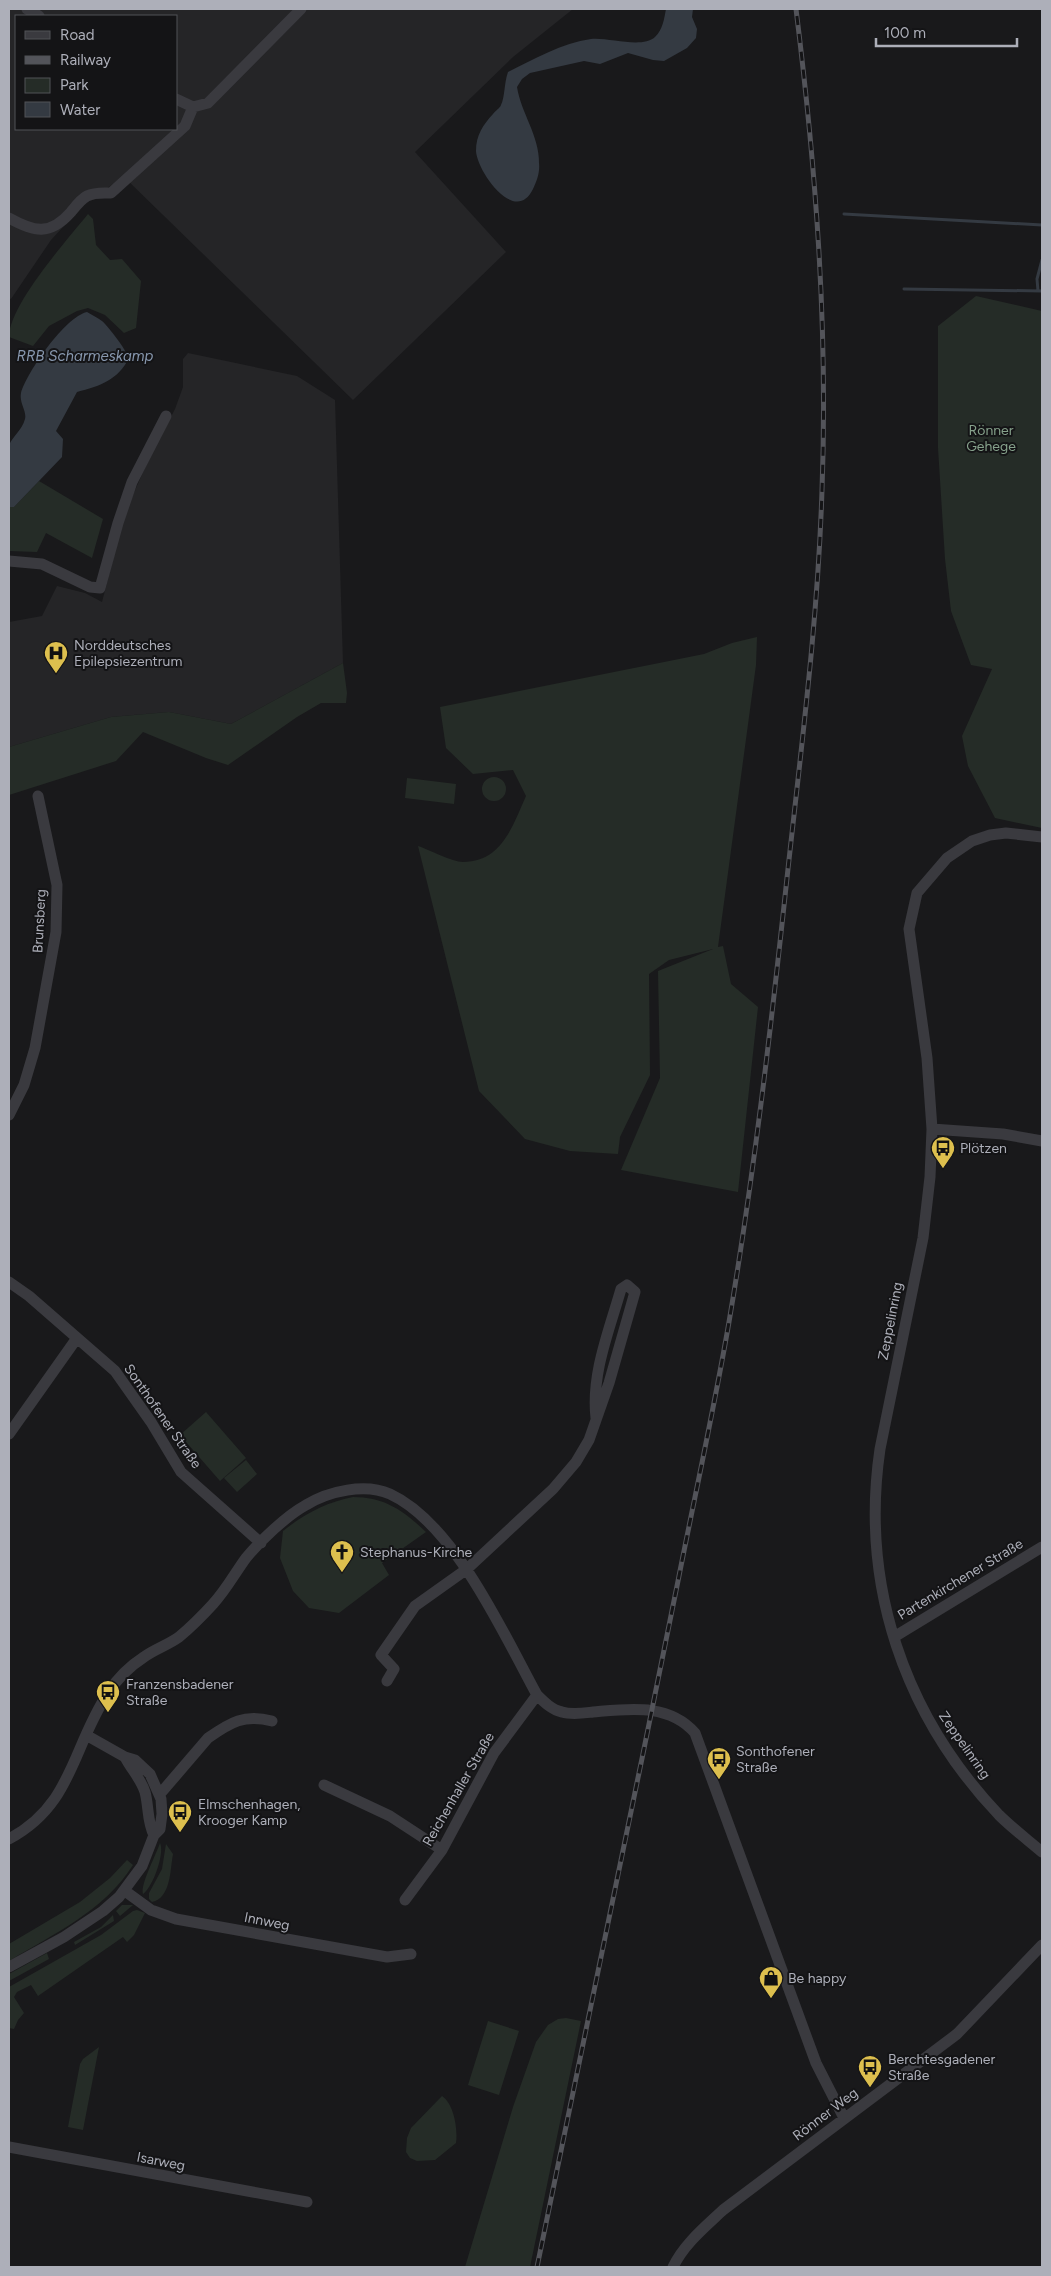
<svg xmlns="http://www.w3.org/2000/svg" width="1051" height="2276" font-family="Figtree,sans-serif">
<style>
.built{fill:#252527;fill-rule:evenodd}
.green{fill:#252c27}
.water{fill:#343a42}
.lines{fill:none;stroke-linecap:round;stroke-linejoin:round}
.stream{stroke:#343a42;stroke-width:3}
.minor{stroke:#3a3a3f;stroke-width:11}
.rail-casing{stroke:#53545a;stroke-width:5}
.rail{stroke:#141416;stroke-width:3;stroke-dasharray:9;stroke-linecap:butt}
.labels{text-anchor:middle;stroke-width:4;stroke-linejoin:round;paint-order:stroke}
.park-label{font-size:14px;fill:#86a18b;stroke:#141416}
.poi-label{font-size:14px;fill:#adafb9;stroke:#141416;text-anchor:start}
.street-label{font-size:14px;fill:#adafb9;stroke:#141416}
.water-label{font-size:15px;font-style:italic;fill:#8898af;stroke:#141416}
</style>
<rect width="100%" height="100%" fill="#19191b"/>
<path class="built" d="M9,9H573L513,57L415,152L506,252L353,400L124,177L86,202L51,240L11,299L9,298ZM16,16H176V129H16Z
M188,353L297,376L335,400L343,663L231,724L169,712L111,717L9,747V622L42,616L57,586L85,593L102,602L125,513L143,472L175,409L183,387V359Z"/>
<path class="green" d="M88,214L93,219L96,245L110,260L122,259L141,281L136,328L124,333L105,315L88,308L77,311L49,326L33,346L9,337C9,305 67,240 88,214Z
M976,296L1042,311V828L995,818L968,766L962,736L992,669L971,665L951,611L945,559L938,448V326Z
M39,481L103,519L92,558L46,533L37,552L9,551V507H14Z
M757,637L756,665L718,947L723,946L731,984L758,1007L738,1192L621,1170L660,1078L658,971L713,949L669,960L649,974L650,1075L620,1137L618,1154L570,1151L525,1139L479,1091L418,846C430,850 452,862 463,862C502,862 513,825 526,796L513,770L473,774L446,748L440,707L704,654L732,643Z
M343,663L347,693L346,703H321L297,717L228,765L206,758L143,732L116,761L9,795V747L111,717L169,712L231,724Z
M482 789a12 12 0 1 1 24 0a12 12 0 1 1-24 0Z
M407,778L456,784L454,804L405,798Z
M206,1412L246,1458L220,1481L180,1435Z
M246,1460L257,1474L237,1492L224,1478Z
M353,1497C385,1497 404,1511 426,1532L382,1563L389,1575L339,1613L309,1608L293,1591L280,1558L283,1531C304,1514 327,1502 353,1497Z
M160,1843C165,1853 153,1887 143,1894C140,1885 156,1855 160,1843Z
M166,1844L173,1854C170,1870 171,1898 152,1902L149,1899V1893L162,1869Z
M127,1860L133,1865C104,1911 55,1933 9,1961V1944L80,1902L110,1878Z
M122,1905H133L120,1916L116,1911Z
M137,1910L145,1913L134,1935L127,1942L123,1937L38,1996L31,1985L17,1992L14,1997L24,2013L18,2020L14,2029L9,2028V1987L101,1935L133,1911Z
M113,1915L114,1921L75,1945L74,1942L101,1927Z
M47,1953L49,1959L9,1981V1974Z
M566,2018L581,2021L530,2267H465L513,2107L536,2042L548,2025L558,2019Z
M488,2021L519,2031L499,2095L468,2085Z
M99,2047L83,2130L68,2127L80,2064L83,2059Z
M442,2096C454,2104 458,2129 456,2143L435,2160L417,2161L410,2158L406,2152L407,2138L411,2128Z"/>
<path class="water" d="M666,9H693L692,17L697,29L696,38L687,48L664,61L653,60L628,53L600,64L584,61L530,73L522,79L517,87C521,113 539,135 539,163C540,172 537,181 533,189C515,226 477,171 476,151C476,135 483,125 493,114C495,111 500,108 501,105C505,97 504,83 508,72C534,59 562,43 591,39C608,37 642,49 655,37C663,29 664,19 666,9Z
M87,312C92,315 98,318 102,321C109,327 126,350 129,358C118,380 100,386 77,392L56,431L63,439L62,457L14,507H9C9,494 6,455 9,445C13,436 22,430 25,419C27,411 19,403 21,393C27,372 65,317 87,312Z"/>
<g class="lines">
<path class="stream" d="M844,214L1042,225
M904,289L1042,291
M1038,291L1037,279L1042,260"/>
<path class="minor" d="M27,9L39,16
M176,99L193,107L208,103L301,9
M9,218C34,232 50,236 71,212C75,207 81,199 87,196C95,192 103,193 111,193L185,126L193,107
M9,561L42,564L90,587L100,588L118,523L132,482L166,416
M1042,837L1006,833L990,835L972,841L947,858L917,893L909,929L927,1058L932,1129L930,1177L923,1238L880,1449C860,1585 904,1715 999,1815C1012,1828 1028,1840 1042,1852
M9,1115L24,1085L35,1048L56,932L57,885L38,796
M932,1129L1003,1134L1042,1141
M9,1282L29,1296L115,1371L151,1422L181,1472L261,1543
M9,1434L77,1338
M894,1637L1042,1547
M387,1681L394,1669L381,1655L415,1606L467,1569L553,1489L576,1462L589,1440L609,1383L635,1292L627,1285L621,1289C609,1331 591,1374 596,1418
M125,1757C131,1769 141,1779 145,1792C149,1807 147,1822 154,1835
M324,1785L390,1816L442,1850
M160,1794L208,1738C231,1722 244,1714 272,1721
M9,1839C73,1805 72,1747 108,1693C117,1679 130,1666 144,1657C155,1649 168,1645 179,1637C191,1627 203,1615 213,1604C226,1590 235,1573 246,1558C260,1541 286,1516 306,1505C329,1491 365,1483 390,1494C455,1524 504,1635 537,1695C544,1702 552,1710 562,1712C572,1715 584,1713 593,1712C629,1709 669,1703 695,1733L816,2063L844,2118
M125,1891L151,1910L176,1919L387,1957L411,1954
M405,1900L442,1850L494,1753L537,1695
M9,1967L64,1937L103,1911L119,1897L142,1866L154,1835L160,1829L162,1814L161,1799L150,1774L135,1760L125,1757L86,1735
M9,2147L307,2202
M673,2267C684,2244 705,2227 723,2210L957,2034L1042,1945"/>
<g class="rail-casing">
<path id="rail" d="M537,2267C584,2039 632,1810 678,1581C695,1495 714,1409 729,1322C754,1175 771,1027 787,878C801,749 818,620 822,490C828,328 816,169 796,9"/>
</g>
<use href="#rail" class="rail"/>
</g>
<defs>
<g id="hospital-pin" transform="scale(1.25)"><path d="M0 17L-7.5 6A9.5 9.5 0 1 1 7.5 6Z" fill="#ddbf4e" stroke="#141416"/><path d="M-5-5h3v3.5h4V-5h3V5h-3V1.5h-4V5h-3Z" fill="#111"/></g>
<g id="bus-pin" transform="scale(1.25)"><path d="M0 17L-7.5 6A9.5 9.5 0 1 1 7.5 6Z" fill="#ddbf4e" stroke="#141416"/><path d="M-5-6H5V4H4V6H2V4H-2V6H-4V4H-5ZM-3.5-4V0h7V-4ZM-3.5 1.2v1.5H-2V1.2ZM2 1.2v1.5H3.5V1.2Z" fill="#111"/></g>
<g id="church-pin" transform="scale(1.25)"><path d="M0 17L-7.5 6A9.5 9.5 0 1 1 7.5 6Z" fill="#ddbf4e" stroke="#141416"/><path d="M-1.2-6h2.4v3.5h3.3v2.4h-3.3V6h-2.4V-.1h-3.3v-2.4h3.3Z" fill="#111"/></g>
<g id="shop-pin" transform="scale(1.25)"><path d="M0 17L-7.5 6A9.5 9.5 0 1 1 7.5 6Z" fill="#ddbf4e" stroke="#141416"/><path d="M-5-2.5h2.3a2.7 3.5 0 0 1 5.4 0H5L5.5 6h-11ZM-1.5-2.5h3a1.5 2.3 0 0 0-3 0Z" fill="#111"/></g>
</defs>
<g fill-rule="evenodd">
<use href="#hospital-pin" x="56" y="653"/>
<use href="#bus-pin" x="943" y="1148"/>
<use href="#church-pin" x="342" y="1552"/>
<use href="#bus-pin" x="108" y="1692"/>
<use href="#bus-pin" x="719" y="1759"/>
<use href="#bus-pin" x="180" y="1812"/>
<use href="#shop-pin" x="771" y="1978"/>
<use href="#bus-pin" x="870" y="2067"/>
</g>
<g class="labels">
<g class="park-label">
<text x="991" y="435">Rönner<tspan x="991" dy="16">Gehege</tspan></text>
</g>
<g class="poi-label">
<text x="74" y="650">Norddeutsches<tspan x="74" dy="16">Epilepsiezentrum</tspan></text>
<text x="960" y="1153">Plötzen</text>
<text x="360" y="1557">Stephanus-Kirche</text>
<text x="126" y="1689">Franzensbadener<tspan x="126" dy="16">Straße</tspan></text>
<text x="736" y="1756">Sonthofener<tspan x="736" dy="16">Straße</tspan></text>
<text x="198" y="1809">Elmschenhagen,<tspan x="198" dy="16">Krooger Kamp</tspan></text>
<text x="788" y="1983">Be happy</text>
<text x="888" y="2064">Berchtesgadener<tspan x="888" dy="16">Straße</tspan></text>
</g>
<g class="street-label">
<text transform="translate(39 921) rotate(-87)" y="5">Brunsberg</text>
<text transform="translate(890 1321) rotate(-79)" y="5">Zeppelinring</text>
<text transform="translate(163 1416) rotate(55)" y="5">Sonthofener Straße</text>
<text transform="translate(960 1579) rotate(-31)" y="5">Partenkirchener Straße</text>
<text transform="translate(965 1745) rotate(55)" y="5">Zeppelinring</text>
<text transform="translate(458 1789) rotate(-60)" y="5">Reichenhaller Straße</text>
<text transform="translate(267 1921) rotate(11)" y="5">Innweg</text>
<text transform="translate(825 2114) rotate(-37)" y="5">Rönner Weg</text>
<text transform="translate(161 2161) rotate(11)" y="5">Isarweg</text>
</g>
<g class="water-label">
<text x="85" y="361">RRB Scharmeskamp</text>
</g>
</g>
<rect width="1051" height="2276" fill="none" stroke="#adafb9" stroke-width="20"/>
<rect x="15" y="15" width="162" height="115" fill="#141416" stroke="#515257"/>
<rect x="25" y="31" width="25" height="8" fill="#3a3a3f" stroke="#515257"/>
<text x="60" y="40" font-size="15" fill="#adafb9">Road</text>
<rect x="25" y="56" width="25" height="8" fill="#53545a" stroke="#515257"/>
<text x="60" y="65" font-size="15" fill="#adafb9">Railway</text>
<rect x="25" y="78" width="25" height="15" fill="#252c27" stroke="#515257"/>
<text x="60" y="90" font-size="15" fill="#adafb9">Park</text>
<rect x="25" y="102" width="25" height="15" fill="#343a42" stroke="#515257"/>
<text x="60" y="115" font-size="15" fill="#adafb9">Water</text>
<path d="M876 38v8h141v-8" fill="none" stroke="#adafb9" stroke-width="2.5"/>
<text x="884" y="38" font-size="15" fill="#adafb9" stroke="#141416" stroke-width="4" paint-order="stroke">100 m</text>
</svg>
